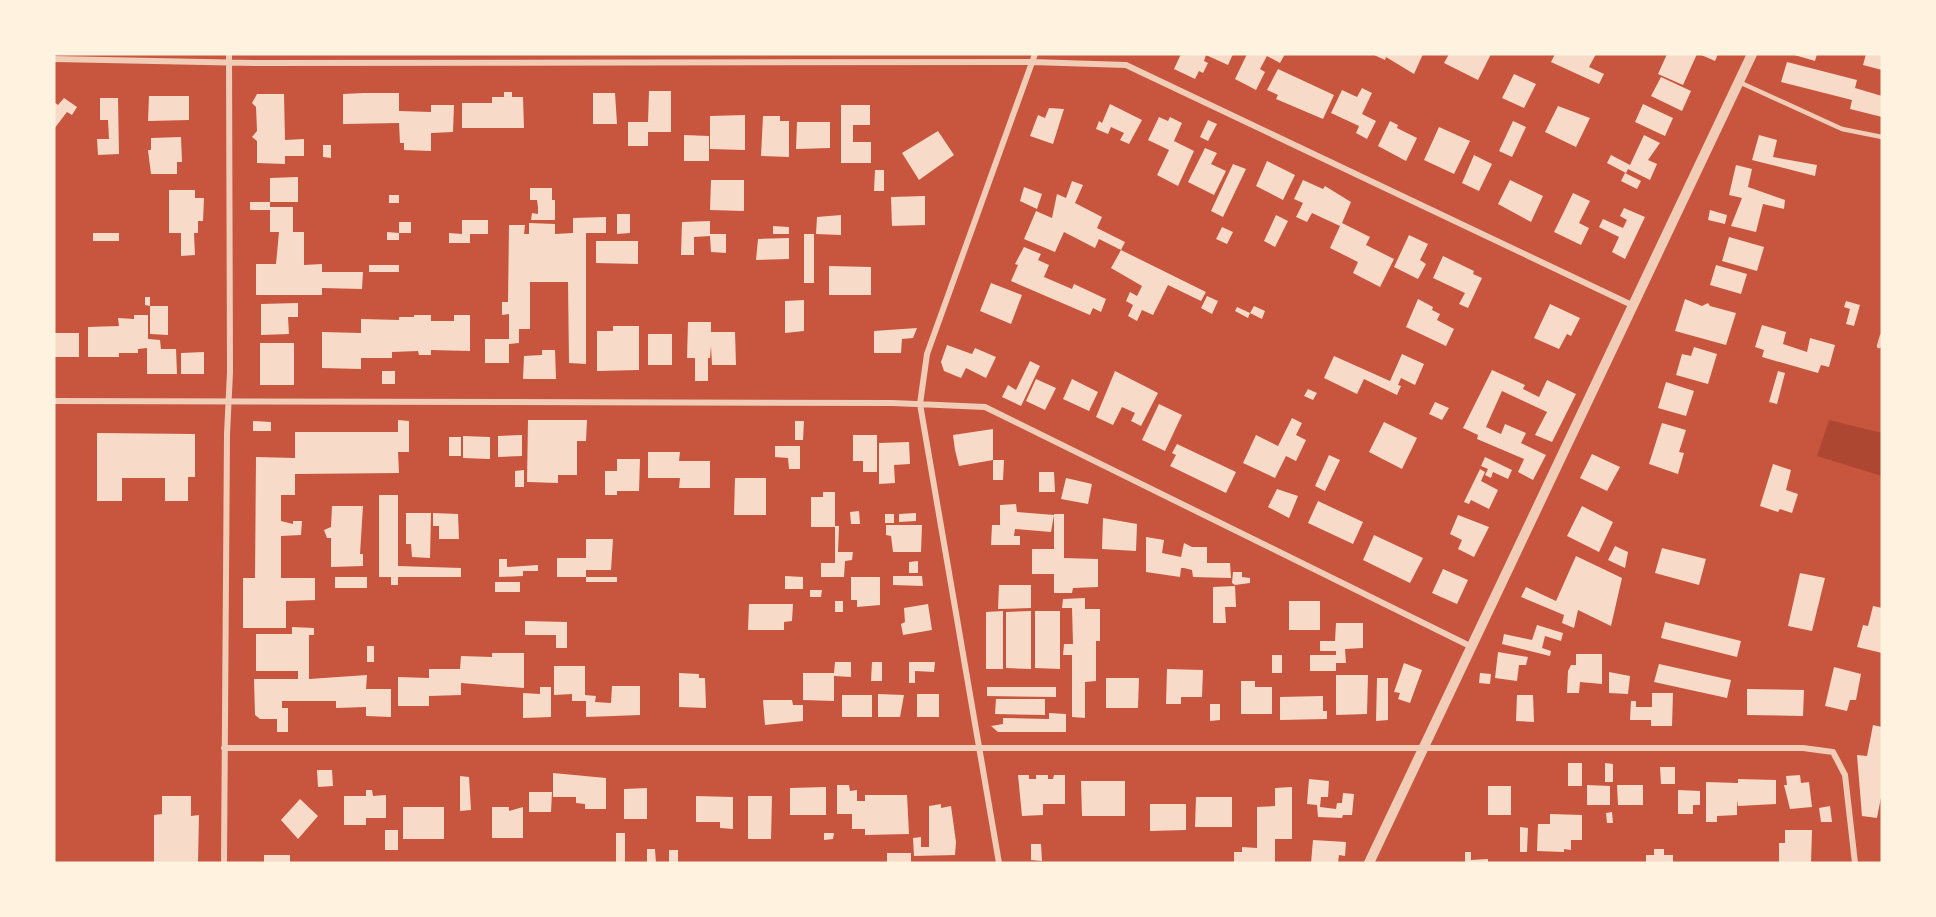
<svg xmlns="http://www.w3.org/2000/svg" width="1936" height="917" font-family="Commissioner,sans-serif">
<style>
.green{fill:#ae4732}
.building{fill:#f7dbc8}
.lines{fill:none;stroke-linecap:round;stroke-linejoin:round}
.service{stroke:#f1ccb7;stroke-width:4.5}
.minor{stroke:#f1ccb7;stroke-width:6}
.tertiary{stroke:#f1ccb7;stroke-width:10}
</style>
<rect width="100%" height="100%" fill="#c8553d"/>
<path class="green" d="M1829,420L1882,433V476L1817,456Z"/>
<path class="building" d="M1181,54H1233L1228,65L1206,55L1204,61L1208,63L1203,73L1199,71L1195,79L1174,69Z
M1247,54H1285L1280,63L1267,56L1260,69L1265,72L1256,90L1235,79Z
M1372,54H1423L1414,74L1386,57L1385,60Z
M1449,54H1491L1478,80L1444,63Z
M1555,54H1596L1589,67L1604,74L1599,84L1551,62Z
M1667,54H1697L1683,85L1658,74Z
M1699,54H1718L1715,61Z
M1791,54H1817L1815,61Z
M1866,54H1882V70L1863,65Z
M1787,62L1857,80L1855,88L1882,96V117L1850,109L1852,100L1781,82Z
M1278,69L1334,95L1323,119L1276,99L1278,95L1267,90Z
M1514,74L1536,84L1524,108L1502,98Z
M1661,77L1691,91L1682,111L1651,96Z
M1362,88L1372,93L1362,114L1376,121L1367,139L1356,133L1359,126L1331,113L1342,90L1357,97Z
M649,91H671V132H648V146H628V122H648Z
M504,92H512V97H523L524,128H462V103H492V97H504Z
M364,93H399V111L431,112V105H454L453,132L431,133V151L404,150V143H400L399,123L343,124V94Z
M593,93H615L617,124H593Z
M257,94H284L285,140L304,139V156H285V164L257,163V141L252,137L257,131L256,107L252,103Z
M149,96H189V120L148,121Z
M64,98L77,107L72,115L67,112L54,129V102L58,105Z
M100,98H118L119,154L98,155L97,139H109L108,120H100Z
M1110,104L1142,120L1129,144L1120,140L1124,133L1111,127L1108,134L1096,129L1099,121L1102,123Z
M1643,104L1673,118L1665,136L1635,122Z
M841,105H870V125H853V142H871V163H841Z
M1558,106L1590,118L1576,147L1545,132Z
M1049,108L1064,109L1053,144L1030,136L1038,115L1045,118Z
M745,115V150L710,149V116Z
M763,116H780V121H789V157L761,156Z
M1159,117L1168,121L1170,117L1182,123L1174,141L1194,151L1178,186L1157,175L1169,150L1148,140Z
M1208,120L1217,124L1208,141L1200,137Z
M1390,121L1398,125L1397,128L1417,138L1406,161L1378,146Z
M1513,121L1526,127L1512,157L1499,151Z
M797,122H830V148L796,149Z
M1439,127L1470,141L1454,174L1424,160Z
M938,131L954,155L919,180L902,153Z
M684,135L709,136V161H684Z
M1644,135L1660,143L1648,160L1657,164L1650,180L1628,169L1626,173L1607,163L1611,155L1630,165Z
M1759,135L1777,140L1773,157L1817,165L1815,176L1752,160Z
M181,137L182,162H177V174H151L148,150H151V138Z
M323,145H331V158L323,157Z
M1205,148L1217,153L1211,164L1226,171L1214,195L1188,182Z
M1474,155L1492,164L1479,191L1462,183Z
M1267,161L1295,175L1283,200L1256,186Z
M1233,164L1246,169L1223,217L1211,211Z
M1736,165L1752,169L1748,187L1785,200L1784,209L1763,204L1756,232L1731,226L1742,198L1729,195Z
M875,170H884V191H874Z
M1625,173L1641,181L1637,189L1621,181Z
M298,177V202H270V178Z
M711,180H744V211L710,210Z
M1303,180L1323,189L1325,186L1351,202L1342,223L1370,237L1366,245L1394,259L1380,287L1353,273L1358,262L1330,248L1340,226L1312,213L1307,222L1296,217L1303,203L1294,199Z
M1510,180L1543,196L1531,222L1498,204Z
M1072,181L1083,185L1075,203L1102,217L1097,228L1125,242L1121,250L1206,292L1201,301L1168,285L1153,315L1142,310L1137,321L1128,316L1133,305L1126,301L1130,292L1137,296L1142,286L1111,268L1121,250L1099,239L1095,248L1064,232L1055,252L1024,239L1036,211L1052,218L1057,194L1066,198Z
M1024,187L1042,194L1037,209L1020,201Z
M530,188H552V200H555V220H531L532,213L538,214V207L537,200H530Z
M169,190H195V198H204L203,221H198V233H194L195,255L181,256V233H169Z
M1573,193L1590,201L1579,223L1589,228L1581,245L1554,232Z
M389,195H399V203H389Z
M925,196V225L892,226L891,197Z
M250,202H270V207H293V232H304V265L322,264V272H363L362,289L322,288V295H256V264H276L279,232H270V210H250Z
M1624,208L1645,217L1625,259L1612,252L1619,237L1599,227L1603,219L1623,228L1627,220L1620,216Z
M1710,210L1727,215L1725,224L1708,220Z
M617,214H630V233L617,234Z
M841,215V235L816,234L817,217Z
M1276,215L1288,221L1275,247L1264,241Z
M606,217V233H586V364L569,363L568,282H530V329H519V343L509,344V363H485V339H509V314L502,315V302H508L509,225H525L524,234H529V223L555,224V234L573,233V218Z
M462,220H488V234H470V243H449V233L462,234Z
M710,221V234H726V253L711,252L710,236L694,237V255H681L682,222Z
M399,222H411V233H399Z
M773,226L789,227V234H773Z
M1222,227L1233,232L1227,244L1216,239Z
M387,232L399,233V240H387Z
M93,233H119V241H93Z
M804,234H814V283H804Z
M1409,235L1428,244L1420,260L1426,264L1418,279L1394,267Z
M1729,237L1764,247L1757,271L1722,261Z
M789,238V259L756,260L758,239Z
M596,241H638V264L596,263Z
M1024,247L1041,254L1038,260L1049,265L1044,277L1072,289L1074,284L1106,299L1101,312L1093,308L1090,315L1011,281L1018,265L1015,264Z
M1443,256L1474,271L1473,274L1482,278L1468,308L1459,304L1465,293L1433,278Z
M369,265H399V272H369Z
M1716,265L1747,274L1741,294L1710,285Z
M829,266L871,267V295H829Z
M991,283L1022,295L1011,324L980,311Z
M1207,296L1218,301L1212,314L1201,308Z
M145,297H150V306H168V335L150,334V306L145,305Z
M1418,299L1433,307L1432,310L1440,314L1437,320L1454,329L1446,346L1406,327Z
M1685,299L1702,306L1708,303L1710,306L1736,313L1726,345L1675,331Z
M804,300V331L785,333V301Z
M1846,301L1860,305L1854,326L1846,324L1850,309L1844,307Z
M298,303V317H288L289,334L261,335V304Z
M1550,304L1580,318L1571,336L1567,334L1559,349L1534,338Z
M1254,306L1265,311L1262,319L1250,313Z
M1237,307L1250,313L1248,318L1235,311Z
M134,315H148V339L160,340L161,349H176L177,374H147V348L138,349V353H119V357H88V327L119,326L118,318L134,319Z
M414,315H431V321H454V315H470V351L431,350V355H419L418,351L392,352V358H361V369L322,368V332L361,333V319L399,320V317H414Z
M688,322H711V332H735L736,365H712L711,346L710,358H708V381H695V358H687Z
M1762,325L1786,332L1783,344L1807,352L1810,338L1835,345L1829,367L1821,365L1818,373L1762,357L1764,350L1755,347Z
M613,326H639V370L597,371V331H613Z
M917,328L913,338L902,339L901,353H874V331Z
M54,333H79V357H54Z
M648,334H672V365H648Z
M260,343H294V385H260Z
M947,345L972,354L975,348L996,357L986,378L966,368L961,378L944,371L941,362Z
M1694,347L1717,354L1708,384L1676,375L1682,354L1691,356Z
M542,350H555L556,379H523L524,356L542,355Z
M204,352V374H181V353Z
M1402,354L1424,364L1415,385L1401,378L1398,385L1401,386L1397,395L1364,379L1357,394L1324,378L1334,356L1390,381Z
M1030,361L1040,366L1021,406L1002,397L1008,385L1016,390Z
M1492,370L1525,385L1523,389L1539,397L1547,380L1576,394L1552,442L1535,435L1547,412L1502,391L1486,427L1501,434L1505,424L1526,433L1521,443L1546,455L1533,480L1518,472L1524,459L1477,439L1478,435L1463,428Z
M382,371H395V384H382Z
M1115,371L1158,393L1141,426L1131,421L1135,413L1122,407L1113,425L1096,417Z
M1778,371L1785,373L1777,404L1769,402Z
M1036,379L1056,388L1045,410L1026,401Z
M1072,379L1098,392L1089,411L1063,399Z
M1666,382L1694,391L1686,416L1658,408Z
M1308,389L1317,393L1313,400L1304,396Z
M1435,402L1449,408L1442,420L1429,414Z
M1159,404L1182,415L1165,451L1142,440Z
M1292,418L1302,423L1296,435L1306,440L1296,461L1286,456L1275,478L1243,463L1256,435L1278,446Z
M398,420L409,421V452H398L399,473L295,474V495H281V521L293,524V521H302L301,535L281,536V578H315V600L286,601V628H243V578H255L256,457L295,458V432H398Z
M528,420H587L586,441H577V475H558V483L527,482Z
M253,421L271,422V431H253Z
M795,421H804L803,440H795Z
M1384,422L1417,438L1402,469L1369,452Z
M1662,423L1686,430L1679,452L1684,453L1678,474L1649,464Z
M993,429V460H1004L1003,480H993V460L959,466L955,450L953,435Z
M97,433L195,434V477H188V501H165V478H122V501H97Z
M522,435V456L498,457V436Z
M853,435H877V472H863V461H853Z
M463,436L490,437V459L463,458Z
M449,437H461V456H449Z
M909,442L910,464L894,465L895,483L879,484V443Z
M1177,444L1236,472L1226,493L1170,466L1176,455L1172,453Z
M775,446H800V469H789L788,458L775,457Z
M648,452H680L679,461H710V488H679L680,478H648Z
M1592,454L1620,467L1607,491L1580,478Z
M1329,455L1340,460L1325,491L1315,486Z
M1485,457L1512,470L1508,479L1493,472L1491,478L1485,475L1488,469L1481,466Z
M617,459H640L639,491H617V495H605V471H617Z
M1773,464L1791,470L1786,490L1798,494L1792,513L1780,509L1778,512L1760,506Z
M1480,469L1485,472L1481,481L1498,490L1489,509L1471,500L1469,504L1464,502Z
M524,470V487H515V471Z
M1039,472H1054L1055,492H1039Z
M735,478H766V515H734Z
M1066,478L1092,484L1088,504L1061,499Z
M1277,489L1298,496L1289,518L1268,507Z
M823,492H835V527H811V497H823Z
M379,495H398V566L461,568V577H398V585H391V577H379Z
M1318,501L1363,522L1353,544L1308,523Z
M1016,504L1017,512L1054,515L1051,532L1015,529L1014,536H1020V545H991L992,525H1000V505Z
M332,506H363L360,554H363V566L331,567V538H327L324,530L331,527Z
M1582,506L1613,522L1599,552L1567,536Z
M859,511L860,524H851L850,512Z
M406,513H431L430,558L412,557L411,544H406Z
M433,513L458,514L459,539H439V526H433Z
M916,513V521L899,522V514Z
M885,514H894V523H885Z
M1054,514H1064V558L1098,559V587L1073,588L1072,593H1054V574H1032V549H1054Z
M1458,515L1489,527L1474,557L1458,549L1462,540L1450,534Z
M1103,518L1137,524L1136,551L1102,549Z
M886,525H922L921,552H893L891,536L886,535Z
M835,526H839L838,552H853L852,560L845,561L844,577H821V563H835Z
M1374,535L1423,558L1410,583L1363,560Z
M1146,537L1164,540L1162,553L1181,557L1184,543L1192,547H1207V563H1230L1231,578L1193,577L1192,570L1184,568H1181L1180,577L1146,572Z
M586,539H613L611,570H586V577H557V558H586Z
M1615,546L1628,552L1625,568L1608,560Z
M1662,548L1706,559L1699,585L1655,573Z
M1576,556L1622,578L1611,626L1578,610L1574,628L1562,623L1564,615L1521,597L1526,587L1556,601Z
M499,559H507V567L538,565V571H523V576L499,577Z
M918,561V573H909V562Z
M1443,569L1468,580L1457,604L1432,593Z
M1233,572H1242V577L1250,578V583L1235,585L1232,583Z
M1800,573L1825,578L1812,631L1788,626Z
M785,576L803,577V589H785Z
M893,576H922L923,586L893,585Z
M335,577H367V588H335Z
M586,577H617V582H586Z
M851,577H880V605L857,607V600H851Z
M495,582H520V592H495Z
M999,585H1031V608L998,609Z
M1235,586L1236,607H1225L1226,623H1213V587Z
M810,590H822L821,597H810Z
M1085,598V609H1100V641H1096V681L1085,682V718L1072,717V655H1063L1064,644H1073L1072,608H1062L1063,599Z
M835,601H843V612H835Z
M1289,601H1320V630H1289Z
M749,604H793L792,621L784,622V630H748Z
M928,604L932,630L903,635L901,624L905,622L904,608Z
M1873,606L1882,608V653L1857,647L1863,625L1868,626Z
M1003,611V669H986V612Z
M1031,611V669L1006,668V612Z
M1035,611H1060V669L1035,668Z
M525,621L567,622V648H556V635H525Z
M1665,622L1741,641L1737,657L1661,638Z
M1336,623H1363V648L1345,649L1346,663H1336V671H1310V655H1336V651H1320V641H1335Z
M1537,625L1563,633L1561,641L1545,636L1542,648L1551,651L1550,656L1502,644L1504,634L1532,640Z
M292,627L314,628V635H309V679L367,675L366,689H391V717L366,716V707L336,708V701H282V708H288V732H277V719H260L255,715L254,679H298V671H256V634H292Z
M367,646H374V662H367Z
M1498,652L1528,657L1526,665H1519L1517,681L1495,678Z
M492,653H524V688L461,683V695L429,696V706H398V677L429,678V669H460L461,656L492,657Z
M1576,654H1602V684L1580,682L1579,693H1567L1568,671L1571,665H1576Z
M1272,655H1282V673H1272Z
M835,662H851V677L834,676V701L803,700V673H834Z
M872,662H882V681H871Z
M909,662H935L934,672L915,671V683H909Z
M1404,663L1422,670L1410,703L1398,699L1400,693L1394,692Z
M1659,664L1731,680L1727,698L1654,682Z
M554,666H585V695L596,696L595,702L611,703L612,686H640V715L586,717V701H572V694L554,695Z
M1834,667L1861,674L1856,700H1850L1847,711L1825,706Z
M1167,669L1203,670L1202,697H1181V704H1166Z
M1609,672L1630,676L1628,694L1609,693Z
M679,673L699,674V678H705L706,708L679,707Z
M1480,673L1491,674L1490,684L1479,683Z
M1336,675H1368L1367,714L1336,715Z
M1106,678H1139L1138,708H1106Z
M1377,678H1388V720L1376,721Z
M1241,681H1255V687H1272V714H1241Z
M540,687H551V717L523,718V693L540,694Z
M987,687H1056V697L987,696Z
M1747,689L1804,690L1803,716L1747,715Z
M1652,693H1673L1672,726H1651V720H1630L1631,701H1636V707H1652Z
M878,694L904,695L900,717H878Z
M917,694H939V717H917Z
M842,695H872V717H842Z
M1517,695H1533L1534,722L1516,721Z
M1323,696V711H1327V719L1280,720V697Z
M996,699H1045V715L995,714Z
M763,700H792L793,705H803V721L765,725Z
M1210,704H1220V720L1210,721Z
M1049,713L1066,714V732H998L991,726L1003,724V718L1049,719Z
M1873,725L1882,727V792L1877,818L1862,816L1857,755L1867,756Z
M1568,763H1582V786H1568Z
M1605,763L1613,764V782H1605Z
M1660,767H1675V784H1661Z
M317,770H332L333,786L318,787Z
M553,773L606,778V809H585V804L576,803V797H553Z
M1018,775H1029V779H1036V775H1048V779H1053L1054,775H1065V804H1043V815L1022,816Z
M1800,775L1801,783L1809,782L1812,807L1790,809L1784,785H1787L1786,776Z
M460,776L469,777L471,810L460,811Z
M1309,779L1329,781L1328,797H1321L1320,807L1336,809L1337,803H1342L1343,793L1354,794L1352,815H1343L1342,818L1318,817L1317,805L1307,804Z
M1738,779L1776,780V804L1738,806L1737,800V815L1717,816V822H1706V782L1738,783Z
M1081,781H1125V816H1082Z
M837,785H849L850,791L857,790V801H865V795H907L909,834L865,835V829H852V814H837Z
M1587,785L1610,786V805H1587Z
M1617,785H1643V805H1618Z
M1488,786H1511V815H1488Z
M826,787V815H790V788Z
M1292,787V839H1275V863H1234V852H1242V847L1257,848V807L1275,806V788Z
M647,788V819H624V789Z
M366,790H372L373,796L386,795V818H366V825H344V796H366Z
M1678,790L1700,791V805H1693V814H1678Z
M529,792H552L551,812H529Z
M162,796H191V816L199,815L198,863H154V815L162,814Z
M696,796L733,797V829L720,828V822H696Z
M748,796H772L771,839H748Z
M1196,797H1232V827H1195Z
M300,799L318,816L298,839L281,820Z
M941,804V808L951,806L956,842L955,855L914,856L913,838L921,837V847H929V806Z
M1150,804H1186V830L1150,831Z
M1830,806L1832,822H1821L1819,808Z
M403,807H444V839H403Z
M492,807H509V811L523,807V838H492Z
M1612,812L1613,823H1607L1606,813Z
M1550,814L1582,815V840H1571V850L1564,849V852L1537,851L1538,824H1550Z
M1520,827L1528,828L1527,852H1520Z
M385,830H398V850H385Z
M1785,830H1812L1811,863H1779V843H1785Z
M616,833H625V863L616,862Z
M824,833H834L833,839L824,840Z
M1313,840L1346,842L1345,856L1339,855L1338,863H1311Z
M1031,844H1041L1042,861L1031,860Z
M647,849H655L656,863H647Z
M1654,849H1664V855H1673V863H1646V855H1654Z
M669,850H678V863H669Z
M1465,852H1471V860L1488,859V863H1465Z
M887,853H911V863H887Z
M264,855H290V863H264Z"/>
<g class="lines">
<path class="service" d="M1739,82L1842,129L1882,137
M1879,346L1882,336"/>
<path class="minor" d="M54,59L254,63L1032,62L1126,65L1634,306
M54,401L893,403L985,407L1472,647
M224,748H1803L1833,752L1845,775L1855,863
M224,863L227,434L230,372L229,54
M999,863L920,404L927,354L1035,54"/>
<path class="tertiary" d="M1369,863L1752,54"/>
</g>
<rect width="1936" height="917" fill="none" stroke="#fff3e0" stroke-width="111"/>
</svg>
